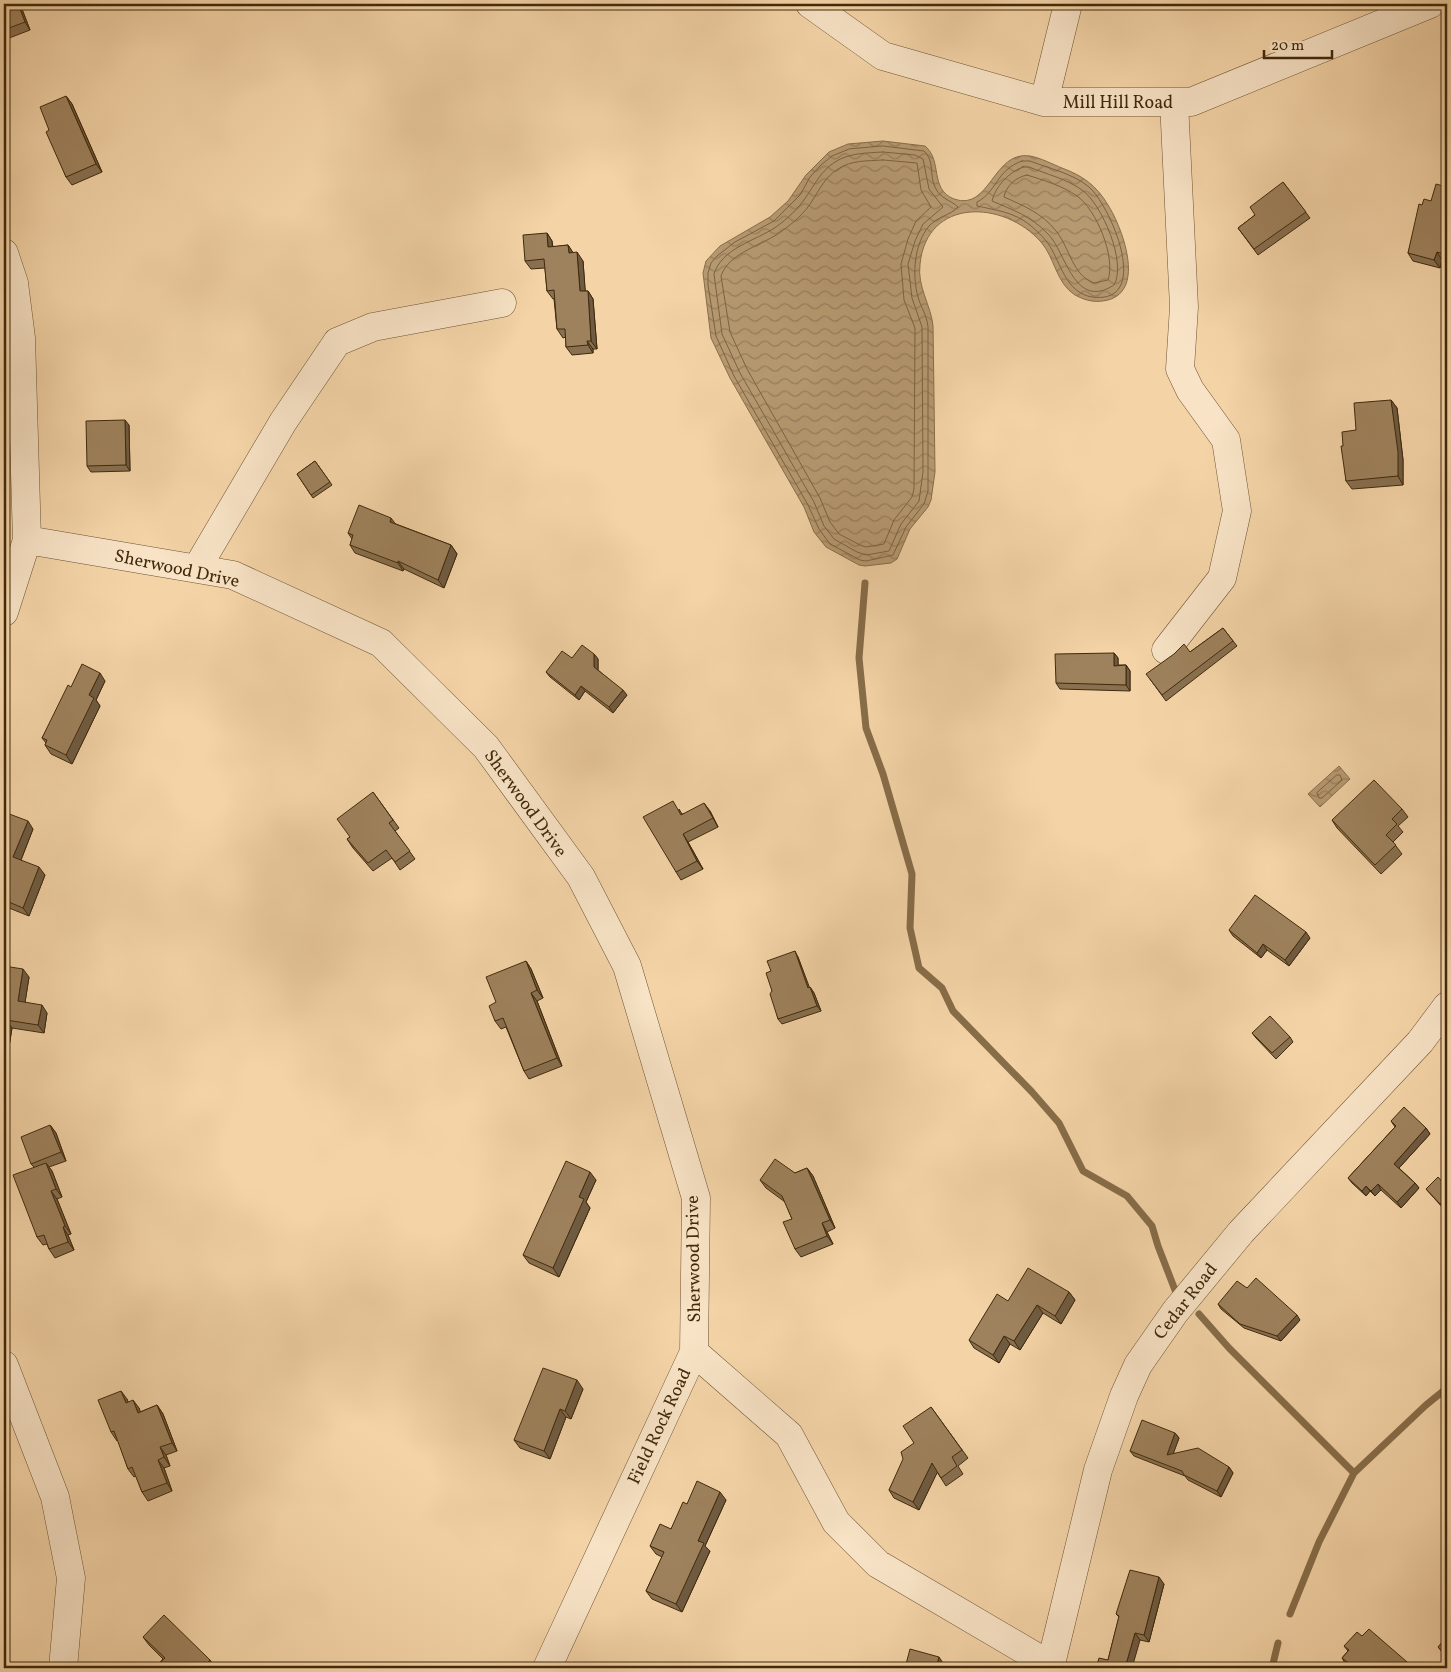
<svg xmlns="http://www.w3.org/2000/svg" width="1451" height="1672" font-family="Vollkorn,serif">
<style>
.water{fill:url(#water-waves);stroke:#876d49}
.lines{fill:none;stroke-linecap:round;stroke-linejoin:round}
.shore{stroke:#7c623f;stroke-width:1}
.stream{stroke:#876d49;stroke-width:7}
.minor-casing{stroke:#6d5433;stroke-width:29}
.minor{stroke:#f8e3c6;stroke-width:28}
.wall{fill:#887050;stroke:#402a0c}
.shaded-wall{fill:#6f5b41;stroke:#402a0c}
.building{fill:#9e825d;stroke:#402a0c}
.labels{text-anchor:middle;stroke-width:4;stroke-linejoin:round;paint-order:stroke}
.street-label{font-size:18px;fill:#402a0c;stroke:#f8e3c6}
</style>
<defs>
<pattern id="water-waves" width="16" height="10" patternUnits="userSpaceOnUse" patternTransform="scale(1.25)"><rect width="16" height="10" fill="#b79a72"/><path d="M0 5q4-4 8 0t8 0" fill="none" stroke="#967e5c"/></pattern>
</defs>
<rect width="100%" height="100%" fill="#f4d4a7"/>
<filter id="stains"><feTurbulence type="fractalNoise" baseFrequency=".004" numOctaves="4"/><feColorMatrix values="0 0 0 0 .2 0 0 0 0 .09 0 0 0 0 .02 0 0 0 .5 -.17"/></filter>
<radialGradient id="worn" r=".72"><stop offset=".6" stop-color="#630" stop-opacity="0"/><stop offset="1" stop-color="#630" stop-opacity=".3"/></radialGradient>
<path class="water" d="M883,141L925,146C943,161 929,189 954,199C990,212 993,150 1030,156C1041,158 1052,164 1062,168C1083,176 1096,185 1108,205C1122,227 1146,290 1108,300C1096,303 1086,301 1075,295C1056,283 1055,258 1041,242C1004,200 927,197 920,264C917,287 931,305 933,326L935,472L931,500L928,507L910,529L897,559L891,563L865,566L859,565L826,547L814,532L804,507L730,378L711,338L703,273L706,261L720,246L770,217L788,201L806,175L829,152L848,144Z
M1339,766L1350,779L1320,807L1308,794Z"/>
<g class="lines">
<path class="shore" d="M883,146L924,151C935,161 929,175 935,187C940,199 951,200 958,207C951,215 937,217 929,226C914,244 912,275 918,297C921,308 927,315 928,327V491L924,504L906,527L893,555L866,561L860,560L830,544L819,529L808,505L734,376L716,336L708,285V273L711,263L717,256L735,242L774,221L800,195L810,177L821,165L832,156L849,149Z
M883,152L915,155L923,159L929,189L943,207L923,224L915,241L908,264L912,298L922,327L923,472L919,501L901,524L889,551L866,555L857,552L834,539L824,526L814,502L740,373L722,334L714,274C722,248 755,241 776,227C787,219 799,208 806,197C815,184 821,171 835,162C849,153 866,153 883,152Z
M883,160L917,163L921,190L931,207L916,221L908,239L901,264L904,300L915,328L914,489L912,497L894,520L884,544L866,547L860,545L839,534L830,522L820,498L747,369L730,332L721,276C729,252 764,245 782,231C793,223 805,213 812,201C820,189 825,177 838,169C851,160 868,161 883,160Z
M1022,161H1030C1048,168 1074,174 1089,187C1111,206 1153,305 1092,297C1068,293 1062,268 1052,250C1047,240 1038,232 1030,225C1014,212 995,210 977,206V202C997,192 996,170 1022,161Z
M1023,167H1029C1046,174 1067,179 1082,190C1102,204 1127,263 1114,285C1074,311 1066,252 1048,234C1031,216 1013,210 992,201C995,187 1009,172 1023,167Z
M1027,175C1043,180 1063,186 1077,196C1096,209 1116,257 1108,280L1094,283C1072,275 1070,248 1056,231C1042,213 1024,206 1004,197C1006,186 1016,177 1027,175Z
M1337,775H1340L1342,780L1322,798H1319L1317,793Z"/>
<path class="stream" d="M865,583L859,658L866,728L883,774L912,874L910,928L919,968L942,988L953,1011L1032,1092L1059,1123L1083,1171L1127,1196L1152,1226L1158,1246L1175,1290
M1199,1314L1229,1348L1354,1473
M1290,1614L1319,1542L1354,1473L1426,1405L1447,1388
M1272,1668L1278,1643"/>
<g class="minor-casing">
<path id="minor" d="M810,4L883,56L1044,102H1191L1430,4
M1044,102L1068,4
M4,253L14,283L21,338L27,540L4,612
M27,540L233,575L381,643L486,747L581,877L627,966L696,1198L694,1352L547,1668
M197,568L283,422L337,342L373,327L502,303
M1166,650L1222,578L1237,511L1226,440L1190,390L1180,369L1184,307L1174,102
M694,1352L789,1435L836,1522L878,1564L1050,1665
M4,1365L55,1497L71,1578L63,1668
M1050,1668L1098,1470L1124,1396L1138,1365L1175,1312L1241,1232L1420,1042L1447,1006"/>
</g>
<use href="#minor" class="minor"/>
</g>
<path class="wall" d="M4,4H20L30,30L4,40Z
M66,96L72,104L102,172L72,185L66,177L49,130Z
M1283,182L1310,218L1258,255L1238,228L1255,215Z
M1447,187V261L1442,260L1440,268L1413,261L1408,253L1422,205L1431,201Z
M547,233L552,241L553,247L568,245L573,253L583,261L585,291H588L593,299L597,349H593V353L572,355L566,347V337L563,338L557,329L554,299H553L547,291L545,268L531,269L525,261Z
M1391,400L1397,408L1403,460V485L1352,489L1346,481L1343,446L1356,430Z
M129,425L130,471L91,472L87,466Z
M315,461L332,485L313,498L297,474Z
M396,524L451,545L457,554L444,588L404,569L403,571L355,553L350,545L352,539L348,533Z
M1223,628L1237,646L1166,701L1150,679L1190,652Z
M1114,653L1118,658V665H1126L1130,671V691L1060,689L1056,683Z
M594,654L598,659V670L627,695L613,713L585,691L579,700L550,677L546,672L572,658Z
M105,681L96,700L100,706L72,764L51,754L45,745L46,743L42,738L71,687Z
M373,792L399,828L395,831L415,859L400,870L392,858L373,871L353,848L347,839L350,837Z
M679,809L682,814L710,811L718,827L688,842L703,869L681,880L676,872Z
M1402,809L1408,817L1398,826L1403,832L1393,842L1402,854L1381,874L1337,828L1332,820Z
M4,812L33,829L21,860L45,875L29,916L4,906Z
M1229,930L1310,938L1289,966L1267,950L1261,958L1233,936Z
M798,957L809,988L810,987L814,993L821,1011L782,1024L778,1019L772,991L771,971Z
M526,961L531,969L543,998L537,1001L562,1066L529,1079L524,1071L506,1027L501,1029L495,1021L496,1002Z
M4,966L29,977L25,1002L47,1013L44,1033L12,1028L8,1053L4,1052Z
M1252,1033L1290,1037L1293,1042L1276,1059L1256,1038Z
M1391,1121L1426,1128L1430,1134L1399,1168L1415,1183L1419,1188L1401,1208L1381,1190L1375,1196L1370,1191L1366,1196L1352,1183L1348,1178L1395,1127Z
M50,1125L56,1133L66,1161L49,1167L52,1171L62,1197L57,1199L71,1234L68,1235L74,1250L55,1258L49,1249L47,1244L43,1245L37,1237L34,1167L31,1164Z
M807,1168L813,1176L835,1228L827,1232L833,1244L801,1257L795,1249L792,1219L785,1202L766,1188L760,1180L795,1173Z
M596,1180L586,1202L590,1208L559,1277L529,1263L523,1255Z
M1447,1187V1201L1442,1207L1426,1189Z
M1247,1288L1300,1320L1281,1341L1244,1328L1221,1309L1218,1304Z
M1069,1292L1075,1300L1061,1324L1043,1313L1020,1350L1010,1344L999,1363L974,1348L969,1340L1008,1301Z
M583,1389L571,1419L566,1417L550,1459L520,1448L514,1440Z
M127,1399L128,1402L139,1408L140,1412L157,1405L163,1414L177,1451L166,1455L170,1466L164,1468L172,1491L148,1501L142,1492L136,1476L134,1477L128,1469L118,1440L117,1441L111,1432Z
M931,1407L968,1458L958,1466L963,1474L946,1486L937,1472L919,1510L894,1498L889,1490L914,1443Z
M1175,1433L1179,1438L1173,1453L1229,1467L1233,1473L1221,1497L1188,1480L1185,1476L1134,1456L1130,1451Z
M726,1500L705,1546L710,1551L682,1612L652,1599L646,1591L662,1557L656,1554L650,1546L671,1529L687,1504Z
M1164,1584L1149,1642L1140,1640L1108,1660L1119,1617L1116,1614Z
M1362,1636L1414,1668H1352L1345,1663L1342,1658L1348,1651L1344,1646Z
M143,1637L210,1660L216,1668H154L163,1659L149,1645Z
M1447,1637V1657L1442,1652L1438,1647Z"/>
<path class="shaded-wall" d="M18,4H20L30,30L25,22Z
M66,96L72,104L102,172L96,164Z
M547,233L552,241L553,255L548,247Z
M568,245L574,254L569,253Z
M577,252L583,261L586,300L580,291Z
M1437,252L1442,260L1440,268L1434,260Z
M588,291L593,299L597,349L591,341Z
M587,341L593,349V353L588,345Z
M1391,400L1397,408L1403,460V485L1398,476Z
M125,420L129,425L130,471L126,465Z
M391,518L397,526L390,522Z
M451,545L457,554L444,588L438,580Z
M398,561L404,569L403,571L398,563Z
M1114,653L1118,658V671L1114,666Z
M594,654L598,659V673L594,667Z
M1126,665L1130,671V691L1126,685Z
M100,673L105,681L96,700L100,706L72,764L66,755L89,695Z
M581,686L585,691L579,700L575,695Z
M623,690L627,695L613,713L609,707Z
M704,803L710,811L718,827L713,818Z
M28,821L33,829L19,865L13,857Z
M683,834L688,842L703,869L697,861Z
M39,867L45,875L29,916L23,908Z
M1306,932L1310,938L1289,966L1285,960Z
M1263,944L1267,950L1261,958L1257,953Z
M795,951L798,957L812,994L808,988Z
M526,961L531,969L543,998L537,990Z
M23,969L29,977L24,1009L18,1001Z
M810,987L814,993L821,1011L817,1006Z
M531,993L537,1001L562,1066L557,1058Z
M42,1005L47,1013L44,1033L38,1025Z
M6,1020L12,1028L8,1053L4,1047V1033Z
M50,1125L56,1133L66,1161L61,1152Z
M1426,1128L1430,1134L1398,1169L1394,1164Z
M46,1163L52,1171L62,1197L56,1189Z
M807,1168L813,1176L835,1228L830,1220Z
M590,1172L596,1180L586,1202L590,1208L559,1277L553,1268L579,1197Z
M1415,1183L1419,1188L1401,1208L1397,1202Z
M1378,1184L1381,1190L1375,1196L1371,1191Z
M1366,1186L1370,1191L1366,1196L1362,1191Z
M51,1191L57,1199L71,1234L65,1226Z
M822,1223L827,1232L833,1244L827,1236Z
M63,1227L68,1235L74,1250L68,1242Z
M1069,1292L1075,1300L1061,1324L1055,1316Z
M1037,1305L1043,1313L1020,1350L1014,1341Z
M1297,1315L1300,1320L1281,1341L1277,1336Z
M1004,1336L1010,1344L999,1363L993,1355Z
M577,1380L583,1389L571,1419L565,1411Z
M121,1391L127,1399L132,1411L126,1403Z
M133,1400L139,1408L144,1421L138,1413Z
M157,1405L163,1414L177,1451L172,1443Z
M560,1409L566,1417L550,1459L544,1451Z
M1175,1433L1179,1438L1171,1460L1167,1455Z
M160,1447L166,1455L170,1466L164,1457Z
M158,1460L164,1468L172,1491L167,1483Z
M932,1463L938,1471L919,1510L913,1502Z
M1229,1467L1233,1473L1221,1497L1217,1491Z
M720,1492L726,1500L705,1546L710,1551L682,1612L676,1604L698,1541Z
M1159,1577L1164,1584L1149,1642L1144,1635Z
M1135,1633L1140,1640L1132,1668H1125Z
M939,1657L943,1663L941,1668H936Z"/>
<path class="building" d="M4,4H18L25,22L4,30Z
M66,96L96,164L66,177L46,132L49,130L40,107Z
M1283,182L1306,212L1254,249L1238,228L1255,215L1250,207Z
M1436,184L1447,187V255L1437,252L1434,260L1408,253L1419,204L1422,205L1424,199L1431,201Z
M547,233L548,247L568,245L569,253L577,252L580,291H588L591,341H587L588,345L566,347L565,329H557L554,290L547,291L544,259L525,261L523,235Z
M1391,400L1398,452V476L1346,481L1341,446H1343L1342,432L1356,430L1354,403Z
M125,420L126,465L87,466L86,421Z
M315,461L330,482L311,495L297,474Z
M359,505L391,518L390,522L451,545L438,580L398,561V563L350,545L353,535L348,533Z
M1223,628L1233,641L1162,695L1146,674L1174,654L1184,644L1190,652Z
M582,645L594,654V667L623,690L609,707L581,686L575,695L546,672L562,651L572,658Z
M1114,653V666L1126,665V685L1056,683L1055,654Z
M82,664L100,673L89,695L94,698L66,755L45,745L47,740L42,738L68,685L71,687Z
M1374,780L1402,809L1392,819L1397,824L1386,835L1396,845L1375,865L1332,820Z
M373,792L393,820L389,823L410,851L395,862L386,850L368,863L347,839L350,837L337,819Z
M673,801L681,815L704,803L713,818L683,834L697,861L676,872L643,817Z
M4,812L28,821L13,857L39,867L23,908L4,900Z
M1255,895L1306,932L1285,960L1263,944L1257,953L1229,930Z
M795,951L808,988L810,987L817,1006L778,1019L770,994L772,991L766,973L771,971L767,961Z
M526,961L537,990L531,993L557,1058L524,1071L503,1018L495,1021L489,1006L496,1002L486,977Z
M4,966L23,969L18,1001L42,1005L38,1025L6,1020L4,1033Z
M1270,1016L1290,1037L1272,1053L1252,1033Z
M1404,1107L1426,1128L1394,1164L1415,1183L1397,1202L1378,1184L1371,1191L1366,1186L1362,1191L1348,1178L1396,1126L1391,1121Z
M50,1125L61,1152L31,1164L21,1137Z
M775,1159L795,1173L807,1168L830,1220L822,1223L827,1236L795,1249L783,1222L792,1219L782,1196L760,1180Z
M566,1161L590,1172L579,1197L584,1199L553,1268L523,1255Z
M46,1163L56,1189L51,1191L65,1226L63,1227L68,1242L49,1249L44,1235L37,1237L13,1175Z
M1438,1177L1447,1187V1197L1440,1204L1426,1189Z
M1028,1268L1069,1292L1055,1316L1037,1305L1014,1341L1004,1336L993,1355L969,1340L997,1294L1008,1301Z
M1256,1278L1297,1315L1277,1336L1240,1324L1218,1304L1237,1281L1247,1288Z
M543,1368L577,1380L565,1411L560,1409L544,1451L514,1440Z
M121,1391L126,1403L133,1400L138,1413L157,1405L172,1443L160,1447L164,1457L158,1460L167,1483L142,1492L132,1467L128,1469L114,1431L111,1432L98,1400Z
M931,1407L962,1450L952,1457L957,1466L941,1478L932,1463L913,1502L889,1490L903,1459L901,1452L914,1443L903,1426Z
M1142,1420L1175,1433L1167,1455L1198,1448L1229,1467L1217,1491L1184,1475L1182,1471L1130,1451Z
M697,1481L720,1492L698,1541L704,1543L676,1604L646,1591L664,1552L650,1546L660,1524L671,1529L683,1502L687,1504Z
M1130,1570L1159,1577L1144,1635L1135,1633L1125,1668H1096L1099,1658L1108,1660L1119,1616L1116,1614Z
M164,1615L210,1660L202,1668H154L165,1658L143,1637Z
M1369,1629L1414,1668H1355L1342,1658L1349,1650L1344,1646L1357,1632L1362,1636Z
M1447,1637V1655L1438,1647Z
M910,1649L939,1657L936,1668H905Z"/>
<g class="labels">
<g class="street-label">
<text x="1118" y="108">Mill Hill Road</text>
<text transform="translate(177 568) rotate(12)" y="6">Sherwood Drive</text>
<text transform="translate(526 803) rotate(54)" y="6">Sherwood Drive</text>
<text transform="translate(693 1259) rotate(-91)" y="6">Sherwood Drive</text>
<text transform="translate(1185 1301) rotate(-52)" y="6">Cedar Road</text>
<text transform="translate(659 1426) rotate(-65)" y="6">Field Rock Road</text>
</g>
</g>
<rect width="1451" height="1672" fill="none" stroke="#f4d4a7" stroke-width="20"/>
<rect x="5" y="5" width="1441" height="1662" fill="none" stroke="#402a0c" stroke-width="2.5"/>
<rect x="10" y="10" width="1431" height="1652" fill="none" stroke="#402a0c"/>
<path d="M1264 50v8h68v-8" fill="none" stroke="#402a0c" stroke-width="2.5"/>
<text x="1271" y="50" font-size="15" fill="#402a0c" stroke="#f8e3c6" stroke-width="4" paint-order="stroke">20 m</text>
<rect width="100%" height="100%" filter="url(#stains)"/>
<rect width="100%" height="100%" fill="url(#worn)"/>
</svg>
